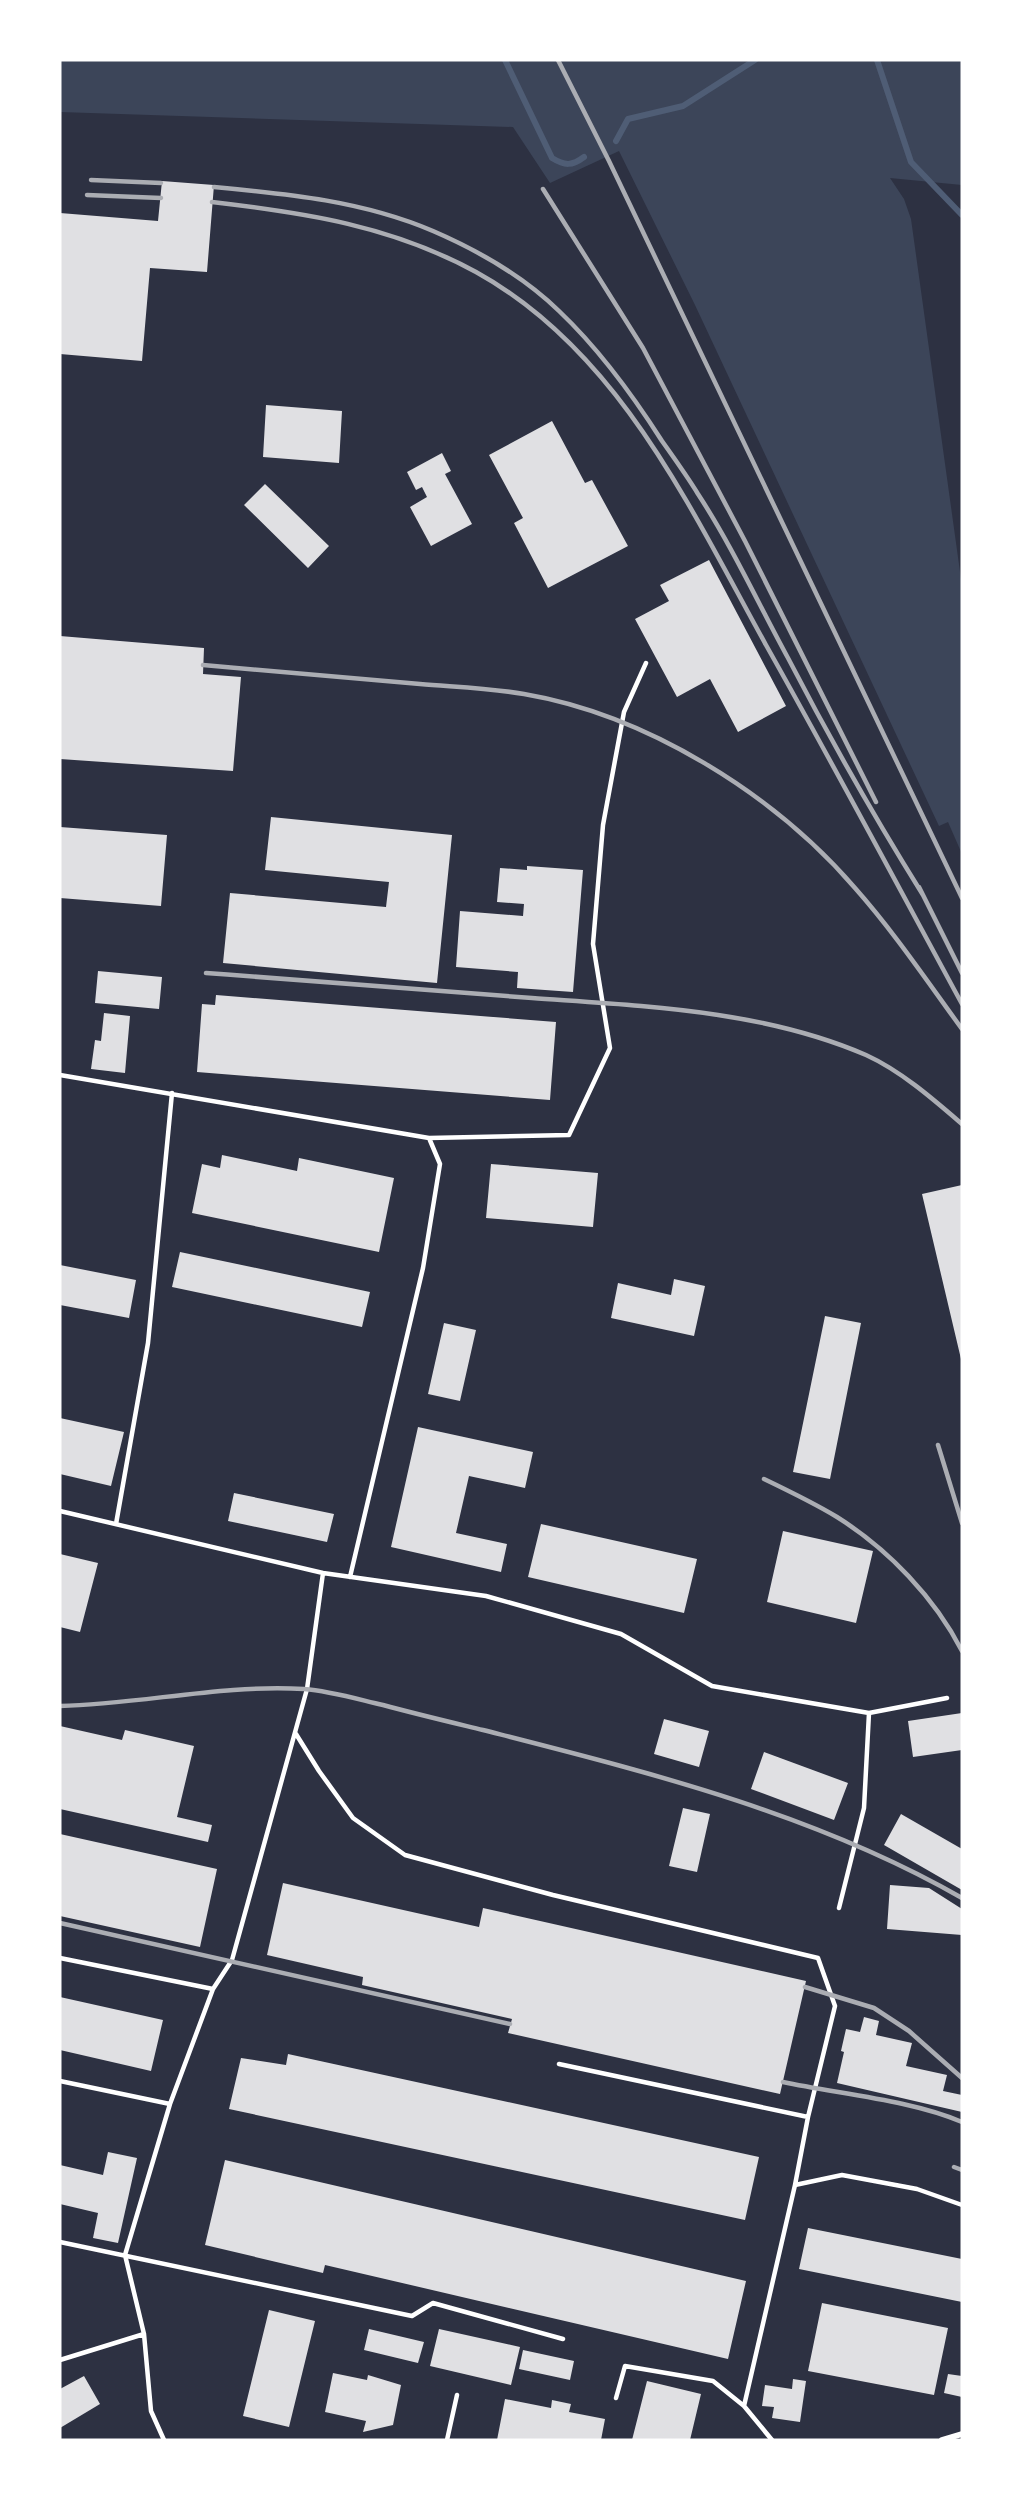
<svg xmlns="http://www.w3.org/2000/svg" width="1022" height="2500" font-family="Bitter,serif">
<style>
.green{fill:#3c4559}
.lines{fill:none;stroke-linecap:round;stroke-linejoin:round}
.stream{stroke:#4f5d75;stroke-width:6}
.building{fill:#e0e0e3}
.service{stroke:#fff;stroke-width:4.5}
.minor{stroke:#fff;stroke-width:6}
.rail{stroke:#abadb3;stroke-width:4.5}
</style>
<rect width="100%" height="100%" fill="#2d3142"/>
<path class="green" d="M60,60H962V185L890,178L904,199L911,219L962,586V854L948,822L939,826L695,305L619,151L550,183L513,127L60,112Z"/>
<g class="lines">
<path class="stream" d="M505,60L552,158C565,166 572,166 584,157
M877,60L911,162L962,215
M616,141L628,119L683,106L755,60"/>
</g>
<path class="building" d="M162,181L214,185L207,272L150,268L142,361L60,354V213L158,221Z
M266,405L342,411L339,463L263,457Z
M552,421L585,483L592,480L628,546L548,588L514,523L523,518L489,455Z
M442,453L451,471L445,474L472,524L431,546L410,507L427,497L422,487L416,490L407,472Z
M265,484L329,546L308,568L244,505Z
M709,560L786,706L738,732L710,679L677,697L635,619L669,601L660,585Z
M60,636L204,648L203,674L241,677L233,771L60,759Z
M271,817L452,835L437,983L223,963L230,893L386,907L389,882L265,870Z
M60,827L167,835L161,906L60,898Z
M527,866L583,870L573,992L517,988L518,972L456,967L460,911L523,916L524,904L497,902L500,868L527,870Z
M98,971L162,977L159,1009L95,1003Z
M216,995L556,1022L550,1100L197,1072L202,1004L215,1005Z
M104,1013L130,1016L125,1073L91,1069L95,1040L101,1041Z
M222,1155L297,1171L299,1158L394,1178L379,1252L192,1213L202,1164L220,1168Z
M491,1164L598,1173L593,1227L486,1218Z
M962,1185V1359H961L922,1194Z
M180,1252L370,1292L362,1327L172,1287Z
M60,1265L136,1280L129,1318L60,1305Z
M674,1279L705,1286L694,1336L611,1318L618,1283L671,1295Z
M825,1316L861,1323L830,1479L793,1472Z
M444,1323L476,1330L460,1401L428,1394Z
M60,1418L124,1432L111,1486L60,1474Z
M418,1427L533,1452L525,1488L469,1476L456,1533L507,1544L501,1572L391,1547Z
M234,1493L334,1514L327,1542L228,1521Z
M541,1524L697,1559L684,1613L528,1577Z
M783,1531L873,1551L856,1623L767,1602Z
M60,1554L98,1563L80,1632L60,1627Z
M962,1713V1750L913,1757L908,1721Z
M664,1719L709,1731L699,1767L654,1754Z
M60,1726L122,1740L125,1730L194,1746L177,1817L212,1825L208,1842L60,1809Z
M764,1752L848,1783L834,1820L751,1789Z
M683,1808L710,1814L697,1872L669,1866Z
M901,1814L962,1849V1890L884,1845Z
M60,1834L217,1869L200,1947L60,1916Z
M283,1883L479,1927L483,1908L806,1981L780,2094L508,2033L512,2019L362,1985L363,1977L267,1955Z
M890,1885L929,1888L962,1909V1935L887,1929Z
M60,1997L163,2020L151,2071L60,2050Z
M864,2017L879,2021L876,2035L912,2043L906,2066L947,2075L943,2091L962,2095V2112L837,2083L844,2052L841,2051L846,2029L860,2032Z
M288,2054L759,2157L745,2220L229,2109L241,2058L286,2065Z
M108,2152L137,2158L118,2243L93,2238L98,2213L60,2204V2165L103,2175Z
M225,2160L746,2281L728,2359L325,2265L323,2273L205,2245Z
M808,2228L962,2259V2302L799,2269Z
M822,2303L948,2328L934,2395L808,2371Z
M269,2310L315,2321L289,2427L243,2416Z
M369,2329L424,2342L418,2363L364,2350Z
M439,2329L520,2347L511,2385L430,2366Z
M523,2350L574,2361L570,2380L519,2369Z
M333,2373L367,2380L368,2375L401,2385L393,2425L363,2432L366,2421L325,2412Z
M948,2374L962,2376V2397L944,2393Z
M84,2376L100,2404L60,2428V2389Z
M793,2379L806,2381L800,2422L772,2418L774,2407L762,2406L765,2385L792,2389Z
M647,2381L701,2394L690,2440H632Z
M505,2399L551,2408L552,2400L571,2404L569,2412L605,2419L601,2440H497Z"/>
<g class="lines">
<path class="service" d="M60,1075L429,1138L440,1164L423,1268L350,1577
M429,1138L569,1135L610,1048L593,944L603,825L624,712L646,663
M60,1511L323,1573L486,1596L621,1634L712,1686L869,1713L947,1698
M116,1524L148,1343L172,1093
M296,1734L319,1771L353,1818L405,1855L553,1895L818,1958L835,2006L808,2117L795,2185
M839,1908L864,1808L869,1713
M60,1958L213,1989
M559,2064L808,2117
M60,2081L170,2104
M60,2242L412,2316L433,2303L563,2339
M60,2360L144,2334
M616,2398L625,2366L713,2381L744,2406
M164,2440L151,2411L144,2334L125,2255L170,2104L213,1989L232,1960L307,1689L323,1573
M447,2440L457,2395
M772,2440L744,2406L795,2185L842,2175L917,2189L962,2205"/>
<path class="minor" d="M942,2440L962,2434"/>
<path class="rail" d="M558,60L609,161L962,898
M91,180L161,183
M214,187C289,194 363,201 433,231C477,250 524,277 559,311C599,349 632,394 662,441C674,458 687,476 698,494C732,546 758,603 788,658C830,739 875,818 923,895
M543,189L643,348L745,541L876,802
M87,195L161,198
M212,202C306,213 392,226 476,272C619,351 690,508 766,645C833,764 897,884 962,1004
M203,665C276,671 348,678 420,684C455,687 490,688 524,694C647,715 774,794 855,888C894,932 927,981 962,1029
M919,887L962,973
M206,973C315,981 424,990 532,998C644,1006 762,1010 866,1055C901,1071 933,1099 962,1124
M938,1445L962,1523
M764,1479C789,1491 814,1503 837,1517C888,1549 935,1598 962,1651
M60,1706C142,1704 223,1684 304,1689C330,1691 357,1699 383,1705C416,1714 450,1722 483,1730C647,1772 814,1813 962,1898
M60,1923L510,2024
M805,1987L874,2008L909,2031L962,2078
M783,2082C839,2094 911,2100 962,2122
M954,2167L962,2170"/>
</g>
<rect width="1022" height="2500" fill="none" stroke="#ffffff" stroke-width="123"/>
</svg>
